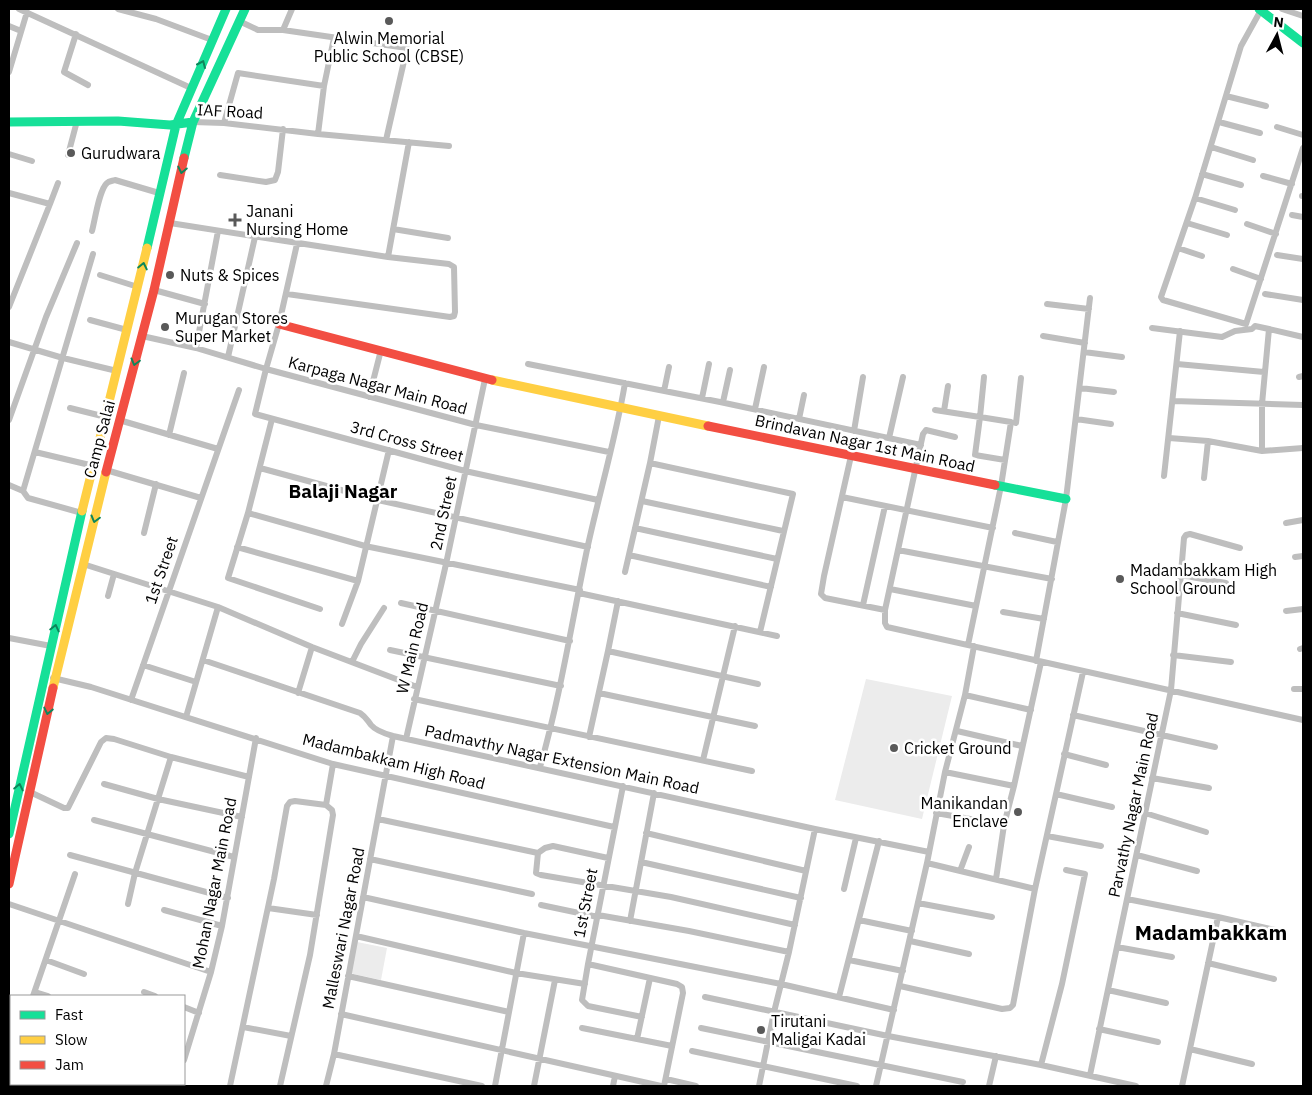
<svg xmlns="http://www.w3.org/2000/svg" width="1312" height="1095" font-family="'IBM Plex Sans',sans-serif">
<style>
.green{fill:#ececec}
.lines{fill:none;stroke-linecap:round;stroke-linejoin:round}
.street{stroke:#bebebe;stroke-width:6}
.fast{stroke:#16e098;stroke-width:9}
.slow{stroke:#ffcf43;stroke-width:9}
.jam{stroke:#f24e42;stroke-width:9}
.oneway{stroke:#0d865b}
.poi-dot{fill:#595959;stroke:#fff;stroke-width:2}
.labels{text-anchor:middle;stroke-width:5;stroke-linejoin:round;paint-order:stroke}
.poi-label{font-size:16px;fill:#000;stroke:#fff;text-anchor:start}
.street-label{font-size:16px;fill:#000;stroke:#fff}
.quarter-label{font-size:19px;font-weight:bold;fill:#000;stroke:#fff}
.district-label{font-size:21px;font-weight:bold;fill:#000;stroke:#fff}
</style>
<rect width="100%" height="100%" fill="#fff"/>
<path class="green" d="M866,679L952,696L922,819L835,800Z
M357,942L387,948L381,980L349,973Z"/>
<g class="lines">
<path class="street" d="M19,9L191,88
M118,9L156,19L212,40
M1282,9L1303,16
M1261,10L1241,46L1195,198L1161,297L1163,300L1246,324L1303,148
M239,21L258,30H283L407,48L386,140
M9,26L21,31
M283,30L292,9
M76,34L64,72L88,85
M9,72L27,12
M1226,96L1266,106
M193,122L224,123L318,134L449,146
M1219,122L1260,133
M224,123L238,73L324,86
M1277,127L1303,135
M318,134L324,86L334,38
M1211,147L1253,160
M9,154L32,161
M68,155L77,121
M1202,174L1241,185
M220,175L266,182L275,180L278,172L283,129
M1263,176L1292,184
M9,193L50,204L9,307
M1302,196H1303
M1195,198L1235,210
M50,204L58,183
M1292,215L1303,217
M170,223L388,257L449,264L454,267L455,312L454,316L450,317L287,294
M1187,223L1227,235
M1247,224L1276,234
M393,229L448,238
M92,231C95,220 99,190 107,183C109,181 112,181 115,180L159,193
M297,244L279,324L266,369L255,414L465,471L598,500
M1178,248L1202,256
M1277,255L1303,259
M388,257L409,142
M1233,269L1261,279
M100,275L138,287
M154,290L205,304
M1265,294L1303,300
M1047,304L1089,309
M90,320L127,330
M1152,328L1222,337L1235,331L1252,329L1255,326L1269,329L1262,404V451
M1269,329L1303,337
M142,336L196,348L266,369L476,425L609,452
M1043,336L1085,343
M9,342L63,358L117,371
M196,348L218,231
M1084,352L1122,357
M228,357L255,237
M528,364L720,402L921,445
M1177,364L1264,372
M1299,377L1303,376
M1080,388L1114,392
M664,391L669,367
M369,397L381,350
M702,398L709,364
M1173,401L1303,405
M723,402L730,370
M70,408L106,417
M755,409L764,367
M935,410L980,417L984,377
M944,411L948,386
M272,419L248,513L228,578L320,609
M799,419L804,395
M1076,419L1111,424
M9,420L46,317L77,243
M119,420L218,449
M1016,423L1021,378
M854,431L863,377
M169,435L184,373
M955,437L926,430L923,434L885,610V623L887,627L1303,720
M889,438L903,377
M1169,438L1208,441L1262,451L1303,448
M35,452L94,466
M851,456L824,576L821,594L825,598L885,610
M650,463L793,494L760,632
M260,468L378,500L588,547
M106,470L201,498
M1164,476L1180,331
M1204,478L1208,441
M9,485L23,491L28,498L82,513
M23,491L93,254
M842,497L993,528
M642,501L783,531
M248,513L365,546L580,590
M1286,523L1303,520
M635,528L777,559
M144,533L156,484
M1015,533L1057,542
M237,547L358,581L342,624
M898,550L1052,579
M629,555L771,587
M1295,557L1303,556
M83,564L218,607L186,717
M625,572L650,463L659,416
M1180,575L1226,583
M358,581L389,450
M890,589L976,606
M579,593L777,636
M108,596L114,574
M401,603L570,641
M863,605L885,506
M218,607L312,647L417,687
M1286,611L1303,609
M1003,612L1044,619
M1177,613L1236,625
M9,638L51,646
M968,645L1001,486L1011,422L980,417L975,455L1005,460
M1300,649L1303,648
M390,650L561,686
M608,651L758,684
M1173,655L1231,662
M203,660L360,713C366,717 367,720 371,725C376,731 386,734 393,736L815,829L929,852
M1036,661L1066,499L1090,298
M352,662L361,644L384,608
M143,665L196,682
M53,678L91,687L333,764L614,827
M1294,689H1303
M298,693L312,647
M599,693L755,726
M965,695L1031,710
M414,699L752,771
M131,700L239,390
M1073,715L1215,747
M957,731L1022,746
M589,737L608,651L618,601
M406,739L446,564L485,379
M1064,754L1106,765
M703,760L735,626
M540,767C561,694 572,620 588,545C600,491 616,437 625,383
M945,772L1014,786L1041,662
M1152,778L1209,788
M104,784L158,799L242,817
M623,786L588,964L582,1000L588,1006L642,1017
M30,792L64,808H68L101,742L106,738L114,739L171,757L249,777
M1056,794L1112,807
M936,813L1004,825
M1145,813L1206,832
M378,819L538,853L536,873L541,875L671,897L795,925
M94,820L234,857
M646,833L806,871
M1047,836L1101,846
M538,853L545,848L553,846L608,858
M70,855L228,898
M1137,855L1197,871
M370,859L532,894
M641,862L801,898
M927,863L1035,889L1083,672
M960,871L969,847
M996,879L1004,825L1014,786
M844,889L856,838
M363,897L524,933L781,984L894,1010
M1127,899L1218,917L1182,1086
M918,903L992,917
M9,904L211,972
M128,904L135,873L171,757
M541,905L598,917
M268,908L317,915
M164,910L222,926
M598,915L689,931L789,952
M1218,917L1284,932
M859,920L912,931
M630,921L654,793
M356,936L516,973L585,984
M910,941L969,954
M1117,947L1172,957
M46,960L84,974
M849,960L903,971
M1208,963L1274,979
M588,964L677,984L682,987L683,993L664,1086
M348,976L509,1012
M900,986L1002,1009L1010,1008L1013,1005L1035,889
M1108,990L1166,1003
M35,992L48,996
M144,992L155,996
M33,996L75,874
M705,997L888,1036L1041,1065L1136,1086
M839,997L879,841
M184,1007L199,1013
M341,1014L661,1086
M243,1027L291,1036
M582,1028L672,1046
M701,1028L963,1082
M1099,1029L1158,1042
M637,1039L650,978
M1190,1049L1252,1064
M692,1051L857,1086
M334,1054L482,1086
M184,1060L211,972L222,926L256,738
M1041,1065L1062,984L1085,874L1066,870
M1090,1075L1171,690L1184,538L1186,535L1190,534L1240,548
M666,1079L696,1086
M176,1086V1084
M230,1086L274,879L287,806L290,802L295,801L326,805L333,764
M280,1086L310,955L333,815L332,810L326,805
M326,1086L334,1054L393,736
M495,1086L524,933
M534,1086L555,980
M613,1086L615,1076
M759,1086L774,1012L789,952L815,829
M876,1086L927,863L945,772L965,695L974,646
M989,1086L996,1056"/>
<path class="fast" d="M1259,9L1303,43
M9,122L118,121L170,125L193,122
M184,158L193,122L245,9
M147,248L176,125L226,9
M995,485L1066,499
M9,834L82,511"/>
<path class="slow" d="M492,380L708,426
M82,511L147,248
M53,688L106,472"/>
<path class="jam" d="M279,324L492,380
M708,426L995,485
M106,472L154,290L184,158
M9,884L53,688"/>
</g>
<defs><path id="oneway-chevron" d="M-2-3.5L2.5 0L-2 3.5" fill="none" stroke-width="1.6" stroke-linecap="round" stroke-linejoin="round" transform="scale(1.25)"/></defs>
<g class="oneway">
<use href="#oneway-chevron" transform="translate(202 64) rotate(-66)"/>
<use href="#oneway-chevron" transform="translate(182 170) rotate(102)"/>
<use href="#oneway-chevron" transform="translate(143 266) rotate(-78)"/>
<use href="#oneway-chevron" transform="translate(135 362) rotate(105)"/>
<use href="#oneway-chevron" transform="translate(95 519) rotate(105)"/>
<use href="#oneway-chevron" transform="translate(55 628) rotate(-77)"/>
<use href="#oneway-chevron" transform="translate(48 711) rotate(102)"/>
<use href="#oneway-chevron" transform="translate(19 787) rotate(-78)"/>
</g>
<g class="poi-dot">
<circle cx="389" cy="21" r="5"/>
<circle cx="71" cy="153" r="5"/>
<path d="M232.5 212.5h5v5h5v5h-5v5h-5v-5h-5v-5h5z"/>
<circle cx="170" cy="275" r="5"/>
<circle cx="165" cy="327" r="5"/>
<circle cx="1120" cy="579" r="5"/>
<circle cx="894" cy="748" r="5"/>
<circle cx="1018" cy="812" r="5"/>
<circle cx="761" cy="1030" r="5"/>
</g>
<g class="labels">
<g class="poi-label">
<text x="389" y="44" text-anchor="middle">Alwin Memorial<tspan x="389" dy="18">Public School (CBSE)</tspan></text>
<text x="81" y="159">Gurudwara</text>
<text x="246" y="217">Janani<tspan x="246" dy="18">Nursing Home</tspan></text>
<text x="180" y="281">Nuts &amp; Spices</text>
<text x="175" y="324">Murugan Stores<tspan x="175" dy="18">Super Market</tspan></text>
<text x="1130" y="576">Madambakkam High<tspan x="1130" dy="18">School Ground</tspan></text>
<text x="904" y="754">Cricket Ground</text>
<text x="1008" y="809" text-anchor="end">Manikandan<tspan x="1008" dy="18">Enclave</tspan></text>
<text x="771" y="1027">Tirutani<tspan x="771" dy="18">Maligai Kadai</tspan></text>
</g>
<g class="street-label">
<text transform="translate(230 111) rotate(3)" y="6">IAF Road</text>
<text transform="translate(378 385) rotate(15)" y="6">Karpaga Nagar Main Road</text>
<text transform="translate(99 439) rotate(-75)" y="6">Camp Salai</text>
<text transform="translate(407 441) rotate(15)" y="6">3rd Cross Street</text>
<text transform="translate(865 443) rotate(12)" y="6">Brindavan Nagar 1st Main Road</text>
<text transform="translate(443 513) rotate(-78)" y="6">2nd Street</text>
<text transform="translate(161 570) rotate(-71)" y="6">1st Street</text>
<text transform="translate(412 648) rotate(-77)" y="6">W Main Road</text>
<text transform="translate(562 759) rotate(12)" y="6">Padmavthy Nagar Extension Main Road</text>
<text transform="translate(394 761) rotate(14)" y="6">Madambakkam High Road</text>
<text transform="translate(1133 805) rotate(-78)" y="6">Parvathy Nagar Main Road</text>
<text transform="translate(214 883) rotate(-79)" y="6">Mohan Nagar Main Road</text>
<text transform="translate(585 903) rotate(-79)" y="6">1st Street</text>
<text transform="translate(343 928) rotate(-79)" y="6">Malleswari Nagar Road</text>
</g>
<g class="quarter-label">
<text x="343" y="498">Balaji Nagar</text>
</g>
<g class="district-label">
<text x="1211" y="940">Madambakkam</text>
</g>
</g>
<rect width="1312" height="1095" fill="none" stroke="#000000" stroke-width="20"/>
<rect x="10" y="995" width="175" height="90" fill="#ffffff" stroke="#999999"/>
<rect x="20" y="1011" width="25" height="8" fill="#16e098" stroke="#999999"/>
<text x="55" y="1020" font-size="15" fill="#000000">Fast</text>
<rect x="20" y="1036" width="25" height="8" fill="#ffcf43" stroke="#999999"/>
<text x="55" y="1045" font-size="15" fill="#000000">Slow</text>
<rect x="20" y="1061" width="25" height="8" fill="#f24e42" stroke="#999999"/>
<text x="55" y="1070" font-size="15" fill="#000000">Jam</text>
<g transform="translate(1277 35) rotate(7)" stroke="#ffffff" stroke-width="4" paint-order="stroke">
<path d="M0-4L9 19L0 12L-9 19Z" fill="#000000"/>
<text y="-8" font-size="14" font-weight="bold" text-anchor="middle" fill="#000000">N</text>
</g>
</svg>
